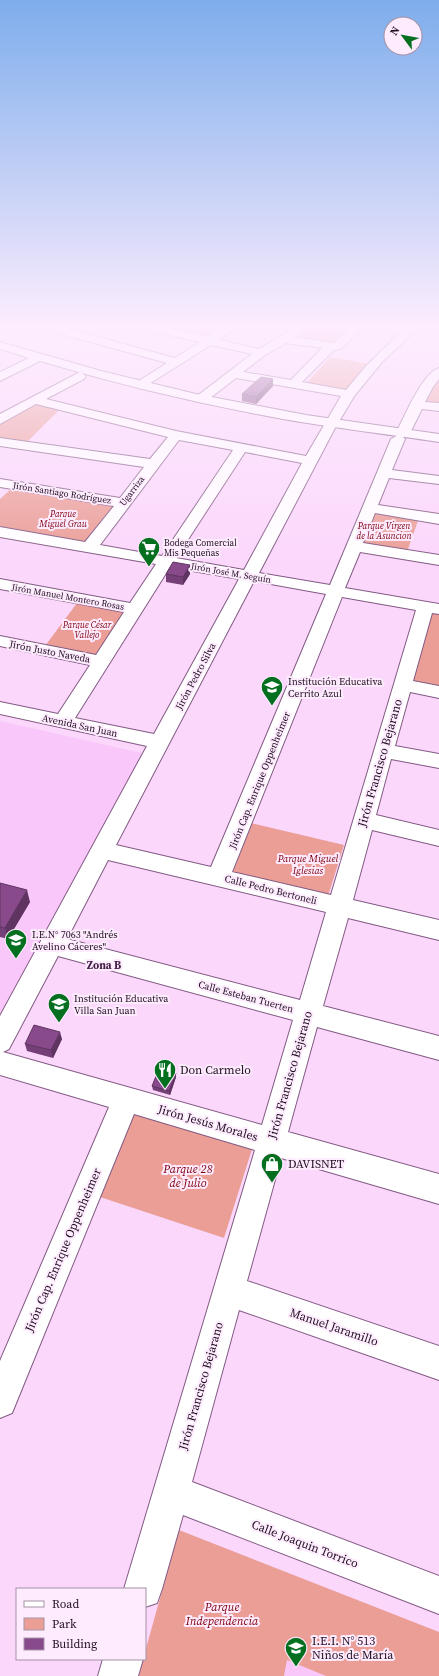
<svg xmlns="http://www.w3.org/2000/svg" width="439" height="1676" font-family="'Source Serif 4',serif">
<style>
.built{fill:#f9c7fa}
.green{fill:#ea9e96}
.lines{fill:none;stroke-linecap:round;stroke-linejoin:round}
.minor-casing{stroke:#825a83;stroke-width:2}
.major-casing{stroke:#825a83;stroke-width:2}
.minor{fill:#fff;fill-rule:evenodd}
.major{fill:#fff;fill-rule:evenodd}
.wall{fill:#754077}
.shaded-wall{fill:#5f3461}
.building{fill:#884a8a;stroke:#5f3461}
.labels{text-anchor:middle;stroke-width:4;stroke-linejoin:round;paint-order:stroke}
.far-street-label{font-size:9px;fill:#1e0f1f;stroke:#feebfe}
.far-park-label{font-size:9px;font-style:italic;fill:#7c000c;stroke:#feebfe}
.far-poi-label{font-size:9px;fill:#1e0f1f;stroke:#feebfe;text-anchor:start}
.street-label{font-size:10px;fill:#1e0f1f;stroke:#feebfe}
.poi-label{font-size:10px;fill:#1e0f1f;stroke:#feebfe;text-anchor:start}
.park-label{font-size:10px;font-style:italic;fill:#7c000c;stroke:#feebfe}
.neighbourhood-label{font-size:11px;font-weight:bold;fill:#432045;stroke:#feebfe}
.near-street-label{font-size:12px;fill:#1e0f1f;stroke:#feebfe}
.near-poi-label{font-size:12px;fill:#1e0f1f;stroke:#feebfe;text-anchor:start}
.near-park-label{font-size:12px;font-style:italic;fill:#7c000c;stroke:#feebfe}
</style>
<rect width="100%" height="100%" fill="#fbd7fc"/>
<path class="built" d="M0,721L146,754L0,1020Z
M287,1660L326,1676H284Z"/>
<path class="green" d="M167,328H221L223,329L205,340Z
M308,328H353L337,345L289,338Z
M330,357L369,364L345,392L305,385Z
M439,376V406L421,403Z
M36,402L60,409L26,443L0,440V422Z
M12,488L114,505L82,545L0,530V499Z
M373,511L419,518L407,552L359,545Z
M77,603L127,612L97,656L45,646Z
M430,612L439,614V686L410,680Z
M251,823L344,845L328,896L231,872Z
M135,1110L253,1146L224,1238L100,1197Z
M179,1530L439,1632V1676H326L287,1660L284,1676H139L143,1659H145V1652Z"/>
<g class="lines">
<g class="minor-casing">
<path id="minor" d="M46,328H65L175,358L200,342L148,330L147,328H169L208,337L222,328H235L219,340L259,349L294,328H308L295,337L334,343L350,328H362L341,349L334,350L302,382L346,390L367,365L400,333L406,328H418L383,361L355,395L335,428L259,573L330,585L391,439L398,435L396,433C404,418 422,373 439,368V379L433,387L425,402L439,403V411L422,409L410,433L403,437L405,439L392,470L439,476V484L389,478L378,505L439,514V524L375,513L363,543L439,555V565L360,552L345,588L439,604V614L432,613L413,681L439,686V698L410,692L395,746L439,754V768L391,759L376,815L439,830V846L372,830L353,900L439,920V940L348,918L323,1006L439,1036V1060L317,1027L288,1132L439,1174V1204L281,1158L247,1281L439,1346V1380L239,1310L192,1482L439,1576V1614L183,1515L162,1589L157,1603L145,1607V1589H124L255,1150L134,1114L12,1413L0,1418V1361L109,1107L0,1075V1016L147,746L0,714V702L58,714L90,665L0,646V636L96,655L124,612L0,589V579L130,603L156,564L0,537V527L85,542L114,506L0,487V479L120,498L144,467L0,446V438L150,459L168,437L36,404L0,424V414L80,372L86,376L84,379L46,399L176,431L306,456L341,396L236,378L205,402H197L195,399L197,396L252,354L211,345L141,389L135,385L137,382L167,363L47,330ZM286,343L322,348L291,380L243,372L265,355ZM179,440L233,450L162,556L100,545ZM245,452L302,463L244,570L176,558ZM170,567L239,579L154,734L75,718ZM254,581L326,594L211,867L116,845ZM342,597L416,610L331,895L232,872ZM108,860L326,912L300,1000L67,939ZM58,956L293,1020L262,1125L3,1052L9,1049Z
M103,1659H143L138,1676H98Z"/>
</g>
<g class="major-casing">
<path id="major" d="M0,342L101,371L196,394L306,415L439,434V442C387,434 334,428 283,419C201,404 120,385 40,361L0,381V372L29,358L0,349Z"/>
</g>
<use href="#minor" class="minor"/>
<use href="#major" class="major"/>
</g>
<path class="wall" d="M273,379V386L256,404L242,401V394Z
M190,565V574L183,585L166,582V574Z
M0,883L30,902L8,939L0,937Z
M62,1039L53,1058L27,1051L25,1044Z
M176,1073V1077L170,1095L153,1090L152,1086Z"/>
<path class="shaded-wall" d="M273,379V386L256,404V397Z
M190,565V574L183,585V577Z
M27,890L30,902L8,939L5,928Z
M60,1032L62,1039L53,1058L51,1050Z
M176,1073V1077L170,1095L169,1091Z"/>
<path class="building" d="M261,377L273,379L256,397L242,394Z
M173,562L190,565L183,577L166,574Z
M0,883L27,890L5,928L0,927Z
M34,1025L60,1032L51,1050L25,1044Z
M159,1069L176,1073L169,1091L152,1086Z"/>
<linearGradient id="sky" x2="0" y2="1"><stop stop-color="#7eadec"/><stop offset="0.58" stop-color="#fdedfe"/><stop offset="1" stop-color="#fdedfe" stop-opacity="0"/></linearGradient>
<rect width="439" height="563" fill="url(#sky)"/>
<defs>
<g id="supermarket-pin" transform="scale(1.15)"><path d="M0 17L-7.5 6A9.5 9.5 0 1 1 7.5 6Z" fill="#036f1f" stroke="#feebfe"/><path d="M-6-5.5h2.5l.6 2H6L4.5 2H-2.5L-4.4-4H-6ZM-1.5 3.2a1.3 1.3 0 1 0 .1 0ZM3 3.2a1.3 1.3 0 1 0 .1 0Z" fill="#fff"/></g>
<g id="school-pin" transform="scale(1.15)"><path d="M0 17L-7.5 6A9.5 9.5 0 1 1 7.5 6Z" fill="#036f1f" stroke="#feebfe"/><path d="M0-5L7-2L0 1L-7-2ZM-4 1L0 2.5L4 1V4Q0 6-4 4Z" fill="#fff"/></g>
<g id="restaurant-pin" transform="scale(1.15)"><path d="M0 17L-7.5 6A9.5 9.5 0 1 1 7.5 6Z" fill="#036f1f" stroke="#feebfe"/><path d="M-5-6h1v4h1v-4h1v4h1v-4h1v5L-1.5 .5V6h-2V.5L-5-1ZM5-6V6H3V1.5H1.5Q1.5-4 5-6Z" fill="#fff"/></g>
<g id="shop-pin" transform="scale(1.15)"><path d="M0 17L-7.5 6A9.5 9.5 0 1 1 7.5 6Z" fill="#036f1f" stroke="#feebfe"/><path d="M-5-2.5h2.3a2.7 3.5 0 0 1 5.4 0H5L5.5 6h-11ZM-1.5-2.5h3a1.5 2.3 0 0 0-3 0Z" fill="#fff"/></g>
</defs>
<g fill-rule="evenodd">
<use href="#supermarket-pin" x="149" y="548"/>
<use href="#school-pin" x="272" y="687"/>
<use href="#school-pin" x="16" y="940"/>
<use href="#school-pin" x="59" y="1004"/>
<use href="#restaurant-pin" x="165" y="1070"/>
<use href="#shop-pin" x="272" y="1164"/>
<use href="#school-pin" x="296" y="1648"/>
</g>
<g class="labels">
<g class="far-street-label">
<text transform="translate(132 491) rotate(-53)" y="3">Ugarriza</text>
<text transform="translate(62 493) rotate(9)" y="3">Jirón Santiago Rodríguez</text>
<text transform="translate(231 573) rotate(10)" y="3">Jirón José M. Seguín</text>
<text transform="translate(68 597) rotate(10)" y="3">Jirón Manuel Montero Rosas</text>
</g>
<g class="far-park-label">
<text x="63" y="517">Parque<tspan x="63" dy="10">Miguel Grau</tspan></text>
<text x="384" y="529">Parque Virgen<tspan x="384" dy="10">de la Asuncion</tspan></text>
<text x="87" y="628">Parque César<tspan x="87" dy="10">Vallejo</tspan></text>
</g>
<g class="far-poi-label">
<text x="164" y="546">Bodega Comercial<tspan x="164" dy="10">Mis Pequeñas</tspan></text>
</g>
<g class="street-label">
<text transform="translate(50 651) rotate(11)" y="4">Jirón Justo Naveda</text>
<text transform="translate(195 676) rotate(-62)" y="4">Jirón Pedro Silva</text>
<text transform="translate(80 725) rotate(12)" y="4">Avenida San Juan</text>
<text transform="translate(259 780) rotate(-68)" y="4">Jirón Cap. Enrique Oppenheimer</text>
<text transform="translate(271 889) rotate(14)" y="4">Calle Pedro Bertoneli</text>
<text transform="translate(246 996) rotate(15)" y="4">Calle Esteban Tuerten</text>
</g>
<g class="poi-label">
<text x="288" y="685">Institución Educativa<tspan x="288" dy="12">Cerrito Azul</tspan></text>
<text x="32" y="938">I.E.N° 7063 "Andrés<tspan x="32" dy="12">Avelino Cáceres"</tspan></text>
<text x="74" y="1002">Institución Educativa<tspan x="74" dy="12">Villa San Juan</tspan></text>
</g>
<g class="park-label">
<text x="308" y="862">Parque Miguel<tspan x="308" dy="12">Iglesias</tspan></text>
</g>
<g class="neighbourhood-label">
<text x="104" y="969">Zona B</text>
</g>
<g class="near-street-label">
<text transform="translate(380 763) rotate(-74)" y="4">Jirón Francisco Bejarano</text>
<text transform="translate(290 1075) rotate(-74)" y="4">Jirón Francisco Bejarano</text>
<text transform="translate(208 1123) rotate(16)" y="4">Jirón Jesús Morales</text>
<text transform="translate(63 1250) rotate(-67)" y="4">Jirón Cap. Enrique Oppenheimer</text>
<text transform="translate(334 1327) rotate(19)" y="4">Manuel Jaramillo</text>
<text transform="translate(201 1386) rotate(-74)" y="4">Jirón Francisco Bejarano</text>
<text transform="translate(305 1544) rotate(21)" y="4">Calle Joaquin Torrico</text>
</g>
<g class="near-poi-label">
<text x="180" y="1074">Don Carmelo</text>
<text x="288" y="1168">DAVISNET</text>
<text x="312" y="1645">I.E.I. N° 513<tspan x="312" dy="14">Niños de María</tspan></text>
</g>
<g class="near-park-label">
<text x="188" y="1173">Parque 28<tspan x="188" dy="14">de Julio</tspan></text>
<text x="222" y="1611">Parque<tspan x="222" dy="14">Independencia</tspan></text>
</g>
</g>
<rect x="16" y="1588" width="130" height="72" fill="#feebfe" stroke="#a493a5"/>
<rect x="24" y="1601" width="20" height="6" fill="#ffffff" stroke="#a493a5"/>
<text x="52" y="1608" font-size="12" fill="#1e0f1f">Road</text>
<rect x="24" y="1618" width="20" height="12" fill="#ea9e96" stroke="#a493a5"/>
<text x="52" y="1628" font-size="12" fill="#1e0f1f">Park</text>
<rect x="24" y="1638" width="20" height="12" fill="#884a8a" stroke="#a493a5"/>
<text x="52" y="1648" font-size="12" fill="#1e0f1f">Building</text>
<g transform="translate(403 36) rotate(302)"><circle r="19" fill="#feebfe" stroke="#a493a5"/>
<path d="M0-3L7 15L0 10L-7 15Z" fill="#036f1f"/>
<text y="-6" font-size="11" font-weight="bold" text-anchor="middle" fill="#1e0f1f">N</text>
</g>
</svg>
